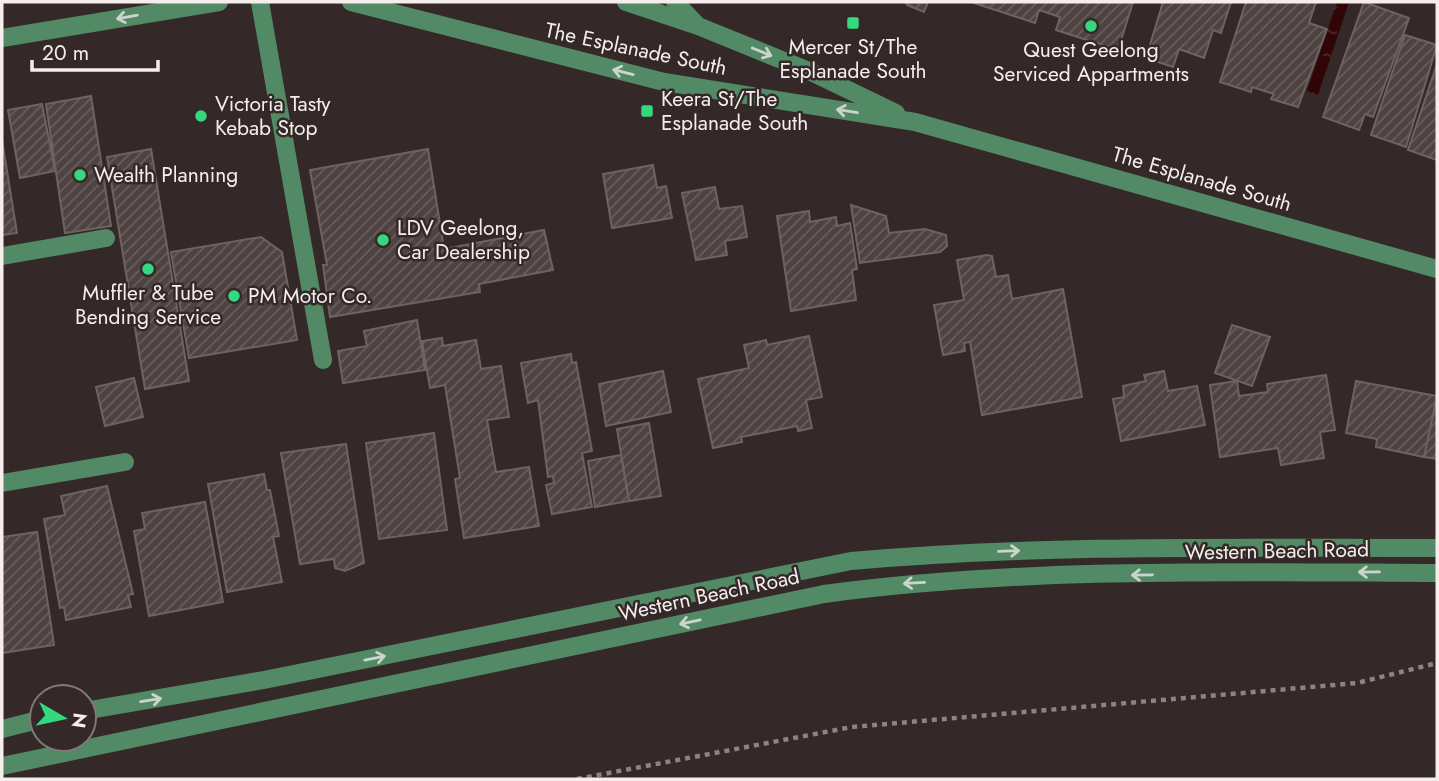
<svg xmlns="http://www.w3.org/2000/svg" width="1439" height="781" font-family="Jost,sans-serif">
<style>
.water{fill:url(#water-ripples)}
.building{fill:url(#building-hatch);stroke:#6f6362;stroke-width:2}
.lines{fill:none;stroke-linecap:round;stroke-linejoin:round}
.path{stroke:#8c8382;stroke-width:4.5;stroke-dasharray:5 5;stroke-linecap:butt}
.minor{stroke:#538a66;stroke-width:18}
.oneway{stroke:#ccd5cb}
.poi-dot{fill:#34d881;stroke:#342928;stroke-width:2.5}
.labels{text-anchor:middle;stroke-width:5;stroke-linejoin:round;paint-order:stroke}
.poi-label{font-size:21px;fill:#f5eeed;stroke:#342928;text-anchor:start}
.street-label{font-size:21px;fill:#f5eeed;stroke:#342928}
</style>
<defs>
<pattern id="water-ripples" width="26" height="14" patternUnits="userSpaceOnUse" patternTransform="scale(1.75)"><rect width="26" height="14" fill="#310507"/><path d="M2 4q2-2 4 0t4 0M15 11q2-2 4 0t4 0" fill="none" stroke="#4f2a2b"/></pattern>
<pattern id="building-hatch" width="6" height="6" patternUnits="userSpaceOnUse" patternTransform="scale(1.75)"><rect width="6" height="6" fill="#4f4342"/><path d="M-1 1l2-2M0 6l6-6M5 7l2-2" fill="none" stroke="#695e5e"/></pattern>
</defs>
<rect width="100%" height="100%" fill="#342928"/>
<path class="water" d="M1337,2H1349L1318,95L1307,91Z"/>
<path class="building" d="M906,2H928L924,12L907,5Z
M971,2H1133L1118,50L1056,30L1060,17L1039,10L1035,23Z
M1163,2H1231L1221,33L1213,30L1204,58L1179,49L1173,67L1146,58Z
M1246,2H1316L1309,23L1327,29L1298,107L1271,99L1274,94L1252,87L1251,92L1220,82Z
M1364,2L1409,18L1373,117L1365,114L1359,130L1323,117Z
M1405,35L1437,45L1406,147L1371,135Z
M1437,64V160L1408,150Z
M91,96L111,226L65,233L46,104Z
M42,104L55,171L20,178L8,110Z
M2,140L17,233L2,235Z
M151,149L189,381L145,389L107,157Z
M428,149L444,249L544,230L553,270L479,284L480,292L330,317L323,265H327L310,170Z
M653,165L657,188L666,186L672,218L612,228L603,174Z
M715,187L719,209L742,206L747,237L725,241L727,255L696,260L682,193Z
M851,205L886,216L889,233L925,229L946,235L947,246L940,252L860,263Z
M809,211L810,222L836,217L837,226L850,223L857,269L852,270L856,300L791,311L777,216Z
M261,237L282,252L297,340L189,358L171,252Z
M987,255L992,256L996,277L1008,275L1012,299L1063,289L1082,397L982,415L970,342L964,343L965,351L943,355L934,305L964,300L957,260Z
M417,320L425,370L343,383L338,351L367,346L364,331Z
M1232,325L1270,337L1252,386L1215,373Z
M809,336L822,397L806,400L812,428L798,431L797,426L741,437L742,442L713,448L698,379L749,368L744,345L766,340L767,345Z
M442,338L443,346L476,340L481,369L501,366L509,417L487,420L496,472L529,467L539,526L464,538L455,479L460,478L445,385L430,388L422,341Z
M571,354L572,363L576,362L592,451L582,453L592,507L552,514L546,485L554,483L553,476L548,477L538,400L528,403L521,363Z
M663,371L671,412L606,426L599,384Z
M1164,371L1168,391L1197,386L1205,425L1121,441L1113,399L1124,397L1123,386L1146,381L1144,375Z
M1326,375L1335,430L1320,432L1324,458L1281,465L1278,448L1220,457L1210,385L1237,381L1239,396L1268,392L1267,384Z
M134,378L143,417L105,426L96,387Z
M1356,381L1437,396L1424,457L1376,447L1377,439L1346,433Z
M1437,396V459L1424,457Z
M649,423L661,496L629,501L617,429Z
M434,433L447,530L379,539L366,443Z
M346,444L364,563L345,571L335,568L334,559L300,564L281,453Z
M621,455L629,501L595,507L588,461Z
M264,474L267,490H270L279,536L273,537L282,582L227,592L208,484Z
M107,486L133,594L128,595L131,607L66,620L64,607L60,608L44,519L65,515L61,496Z
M205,502L223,602L149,616L134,531L145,529L142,513Z
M37,532L54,645L2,653V537Z"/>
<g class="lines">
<path class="path" d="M577,779L852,727L1357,683L1437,663"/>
<path class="minor" d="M260,2L323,360
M351,2L664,82L915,122L1437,269
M626,2L698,26L809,71L896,113
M675,2L696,24
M2,38L219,2
M2,256L106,238
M2,483L125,462
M84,711L264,680L851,561C1046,544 1242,548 1437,548
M2,729L42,719
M2,766L824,594C1026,567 1234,572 1437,573"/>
</g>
<defs><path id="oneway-shaft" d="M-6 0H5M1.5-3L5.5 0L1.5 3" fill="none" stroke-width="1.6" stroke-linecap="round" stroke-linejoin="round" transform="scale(1.75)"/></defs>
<g class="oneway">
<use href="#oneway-shaft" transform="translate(127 17) rotate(170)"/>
<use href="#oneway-shaft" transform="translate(762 52) rotate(22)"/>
<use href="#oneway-shaft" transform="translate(623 72) rotate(-166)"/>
<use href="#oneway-shaft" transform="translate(847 111) rotate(-171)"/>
<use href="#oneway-shaft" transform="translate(1009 551) rotate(-2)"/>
<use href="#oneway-shaft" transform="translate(1369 572) rotate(179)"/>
<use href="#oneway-shaft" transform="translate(1142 575) rotate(179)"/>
<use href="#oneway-shaft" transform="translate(914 583) rotate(177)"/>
<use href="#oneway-shaft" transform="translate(690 622) rotate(168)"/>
<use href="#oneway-shaft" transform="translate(375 658) rotate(-11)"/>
<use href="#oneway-shaft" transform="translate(151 700) rotate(-9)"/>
</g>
<g class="poi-dot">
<rect x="846" y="16" width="14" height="14" rx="3.5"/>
<circle cx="1091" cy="26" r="7"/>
<rect x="640" y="104" width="14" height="14" rx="3.5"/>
<circle cx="201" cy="116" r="7"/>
<circle cx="80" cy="175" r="7"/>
<circle cx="383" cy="240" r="7"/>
<circle cx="148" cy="269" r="7"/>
<circle cx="234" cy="296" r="7"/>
</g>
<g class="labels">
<g class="poi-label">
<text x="853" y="54" text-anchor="middle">Mercer St/The<tspan x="853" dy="24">Esplanade South</tspan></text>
<text x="1091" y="57" text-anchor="middle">Quest Geelong<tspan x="1091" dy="24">Serviced Appartments</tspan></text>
<text x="661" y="106">Keera St/The<tspan x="661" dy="24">Esplanade South</tspan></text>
<text x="215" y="111">Victoria Tasty<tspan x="215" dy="24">Kebab Stop</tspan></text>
<text x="94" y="182">Wealth Planning</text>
<text x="397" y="235">LDV Geelong,<tspan x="397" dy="24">Car Dealership</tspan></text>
<text x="148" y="300" text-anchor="middle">Muffler &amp; Tube<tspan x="148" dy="24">Bending Service</tspan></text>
<text x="248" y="303">PM Motor Co.</text>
</g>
<g class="street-label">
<text transform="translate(636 49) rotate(12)" y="7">The Esplanade South</text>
<text transform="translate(1202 179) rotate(16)" y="7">The Esplanade South</text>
<text transform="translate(1277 551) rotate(-1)" y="7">Western Beach Road</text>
<text transform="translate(709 595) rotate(-12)" y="7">Western Beach Road</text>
</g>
</g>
<rect width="1439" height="781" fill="none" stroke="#f5eeed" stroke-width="7"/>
<g transform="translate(63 718) rotate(99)"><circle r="33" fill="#342928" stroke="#817877" stroke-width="2"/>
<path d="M0-5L12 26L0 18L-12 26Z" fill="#34d881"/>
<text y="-10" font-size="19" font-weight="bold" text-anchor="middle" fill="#f5eeed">N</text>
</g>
<path d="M32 60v10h126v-10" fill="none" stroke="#f5eeed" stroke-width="3.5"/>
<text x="42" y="60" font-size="21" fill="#f5eeed" stroke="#342928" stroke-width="5" paint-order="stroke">20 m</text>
</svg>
